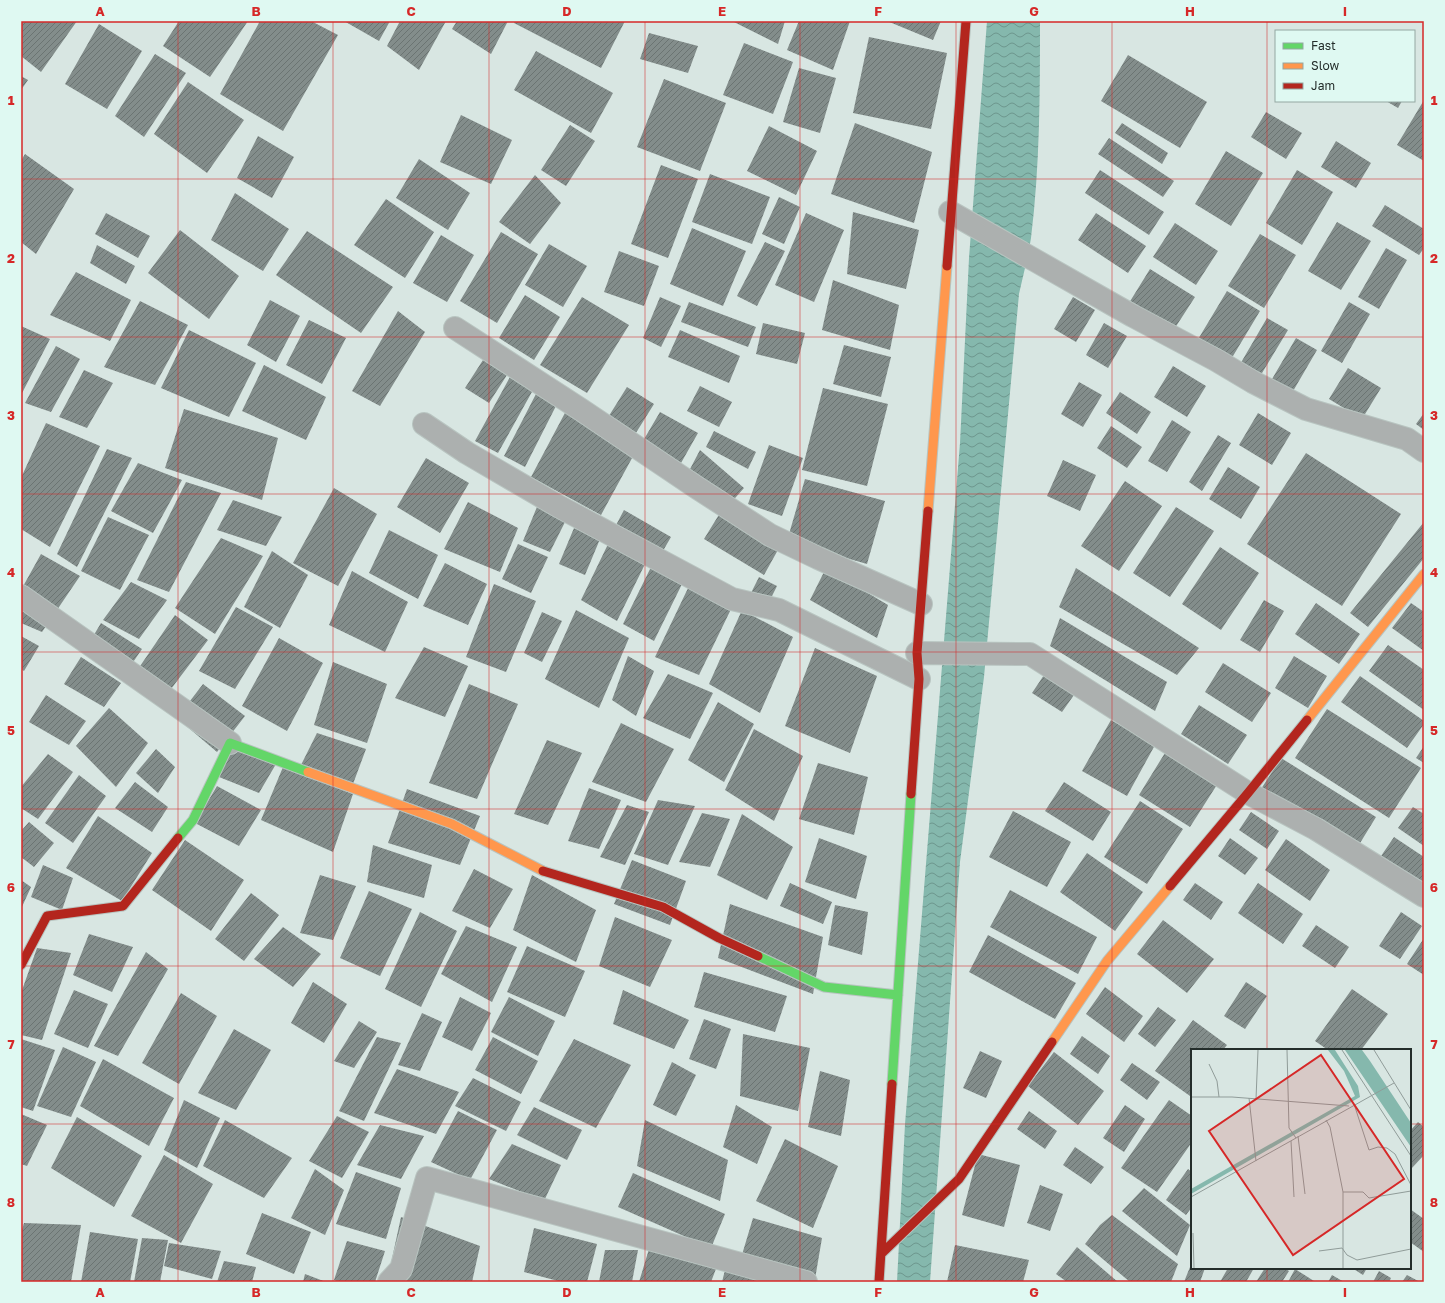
<svg xmlns="http://www.w3.org/2000/svg" width="1445" height="1303" font-family="'Golos Text',sans-serif">
<style>
.water{fill:url(#water-waves)}
.building{fill:url(#building-hatch)}
.lines{fill:none;stroke-linecap:round;stroke-linejoin:round}
.street-casing{stroke:#b8c4c0;stroke-width:24}
.fast-casing{stroke:#b8c4c0;stroke-width:11}
.slow-casing{stroke:#b8c4c0;stroke-width:11}
.jam-casing{stroke:#b8c4c0;stroke-width:11}
.street{stroke:#acb0af;stroke-width:22}
.fast{stroke:#63d668;stroke-width:9}
.slow{stroke:#ff974d;stroke-width:9}
.jam{stroke:#b3261e;stroke-width:9}
.grid{fill:none;stroke:#d62828;stroke-width:1;stroke-opacity:0.55}
.inset-road{fill:none;stroke:#909c99;stroke-width:1}
.view{fill:#d62828;fill-opacity:0.15;stroke:#d62828;stroke-width:2}
.inset-edge{fill:none;stroke:#242d2b;stroke-width:2}
.neatline{fill:none;stroke:#d62828;stroke-width:1.5}
.grid-label{font-size:13px;text-anchor:middle;font-weight:bold;fill:#d62828}
</style>
<defs>
<pattern id="water-waves" width="16" height="10" patternUnits="userSpaceOnUse"><rect width="16" height="10" fill="#85b8ad"/><path d="M0 5q4-4 8 0t8 0" fill="none" stroke="#6d968d"/></pattern>
<pattern id="building-hatch" width="6" height="6" patternUnits="userSpaceOnUse"><rect width="6" height="6" fill="#838d8b"/><path d="M-1 1l2-2M0 6l6-6M5 7l2-2" fill="none" stroke="#6b7472"/></pattern>
</defs>
<rect width="100%" height="100%" fill="#d8e6e2"/>
<path class="water" d="M987,21H1040C1040,93 1040,166 1031,238C1028,257 1023,276 1019,294L984,677L960,862L930,1282H897L905,1124L960,443L969,258Z"/>
<path class="building" d="M21,21H77L41,72L21,56Z
M179,21H248L210,77L163,46Z
M260,21H311L338,35L283,131L220,94Z
M344,21H390L379,41Z
M400,21H446L419,70L387,46Z
M457,21H508L491,54L452,29Z
M515,21H625L601,68L514,23Z
M732,21H785L778,44Z
M799,21H850L833,70L787,50Z
M887,21H941L933,40Z
M99,24L142,51L107,109L65,84Z
M649,33L698,46L688,73L640,59Z
M869,37L947,53L931,129L853,113Z
M744,43L793,62L773,114L723,95Z
M536,51L613,93L591,133L514,90Z
M155,54L186,73L144,137L115,116Z
M1128,55L1207,102L1180,148L1101,101Z
M799,68L836,78L820,133L783,122Z
M21,76L28,80L21,90Z
M664,79L726,103L700,171L637,147Z
M188,82L244,120L207,173L154,134Z
M1424,100V161L1397,145Z
M1386,101H1402L1398,108Z
M1266,112L1302,133L1286,159L1251,137Z
M461,115L512,140L491,184L440,162Z
M855,123L932,152L914,223L831,194Z
M1122,123L1168,153L1162,164L1115,133Z
M570,125L595,141L566,186L541,170Z
M769,126L817,151L796,195L747,171Z
M258,136L294,157L272,198L237,178Z
M1109,138L1174,181L1163,197L1098,154Z
M1336,141L1371,163L1356,188L1321,167Z
M1226,151L1263,173L1231,226L1195,204Z
M25,154L74,189L36,254L21,242V161Z
M419,159L470,193L448,230L396,198Z
M661,165L698,179L668,258L631,244Z
M1100,170L1164,212L1149,235L1085,193Z
M1297,170L1333,192L1302,245L1266,223Z
M710,174L770,197L752,244L692,222Z
M535,175L561,203L530,244L499,222Z
M235,193L289,229L263,271L211,240Z
M779,197L800,207L784,244L762,234Z
M386,199L434,232L405,278L354,245Z
M1385,205L1424,229V248L1419,255L1372,226Z
M853,212L919,230L906,289L847,274Z
M106,213L150,236L138,258L95,234Z
M806,213L844,230L814,302L775,285Z
M1096,213L1146,246L1128,273L1078,240Z
M1337,222L1371,241L1341,290L1308,271Z
M1175,223L1218,251L1196,285L1153,257Z
M692,228L746,251L723,306L670,284Z
M180,230L239,276L209,319L148,273Z
M307,231L393,287L361,333L276,275Z
M501,232L538,254L497,323L460,301Z
M1260,234L1296,255L1264,308L1228,286Z
M441,235L474,255L447,302L413,283Z
M765,242L785,251L757,306L737,296Z
M549,244L587,266L563,307L525,285Z
M97,245L135,266L126,284L90,263Z
M1386,248L1407,260L1379,309L1358,297Z
M619,251L659,266L644,306L604,292Z
M1150,269L1195,297L1173,331L1129,303Z
M76,272L131,300L110,341L50,315Z
M833,280L899,305L890,350L822,330Z
M1227,291L1260,311L1230,361L1197,341Z
M525,295L560,317L534,360L499,338Z
M582,297L629,325L587,393L540,365Z
M660,297L681,306L661,347L643,338Z
M1073,297L1095,310L1076,342L1054,329Z
M270,300L300,316L276,362L247,345Z
M140,301L188,325L155,385L104,367Z
M689,302L756,327L748,347L681,322Z
M1349,302L1370,314L1342,363L1321,351Z
M398,311L425,332L380,406L352,391Z
M1267,318L1288,330L1259,378L1239,366Z
M309,320L346,338L322,384L286,365Z
M763,323L805,333L797,364L756,354Z
M1104,323L1127,336L1108,368L1086,355Z
M21,326L50,339L21,395Z
M189,330L256,363L229,417L161,388Z
M680,330L740,356L729,383L668,357Z
M1296,338L1317,350L1289,398L1268,386Z
M844,345L891,357L881,397L833,384Z
M56,346L80,359L51,412L25,403Z
M483,360L507,375L489,403L465,388Z
M264,365L326,397L306,440L242,411Z
M1173,366L1206,386L1187,417L1154,397Z
M1348,368L1381,388L1362,419L1329,399Z
M84,370L113,383L87,428L59,417Z
M510,377L533,390L498,453L475,441Z
M1079,382L1102,395L1083,427L1061,414Z
M700,386L732,402L719,427L687,411Z
M627,387L654,404L634,436L607,419Z
M823,388L888,404L867,486L802,470Z
M537,392L558,402L525,467L504,456Z
M1120,392L1151,412L1137,434L1106,413Z
M184,409L278,438L262,500L165,468Z
M566,411L637,449L601,515L531,477Z
M660,412L698,433L681,463L643,441Z
M1258,413L1291,433L1272,465L1239,445Z
M1424,413V430L1416,424Z
M1172,420L1191,432L1167,472L1148,461Z
M46,423L100,446L50,547L21,529V478Z
M1111,426L1142,447L1127,468L1097,448Z
M714,431L756,452L748,469L706,447Z
M1218,435L1231,443L1202,491L1189,482Z
M769,445L803,458L782,516L748,504Z
M107,449L132,458L77,567L57,554Z
M700,450L744,488L728,506L689,471Z
M1306,453L1401,514L1342,606L1247,544Z
M426,458L469,483L440,533L397,507Z
M1063,460L1096,475L1080,511L1047,496Z
M138,463L182,480L153,533L111,511Z
M1228,467L1260,487L1241,519L1209,499Z
M805,479L885,501L867,564L787,541Z
M1125,481L1162,506L1119,571L1081,546Z
M186,482L221,493L169,592L137,580Z
M334,488L377,514L338,586L293,563Z
M233,500L282,517L266,546L217,530Z
M468,502L518,528L500,572L444,549Z
M539,502L568,516L550,552L523,541Z
M1176,507L1214,531L1170,597L1133,573Z
M624,510L671,537L660,556L614,529Z
M720,513L779,548L764,575L704,539Z
M108,517L149,535L120,590L81,571Z
M1424,522V558L1368,627L1350,613Z
M574,528L600,539L585,575L559,564Z
M389,530L438,555L418,599L369,573Z
M221,538L263,556L215,634L175,608Z
M610,540L646,562L617,621L581,600Z
M518,544L548,557L531,593L502,579Z
M1220,547L1259,573L1221,630L1182,604Z
M272,551L308,575L280,628L244,607Z
M41,554L80,576L42,632L21,623V590Z
M445,563L487,584L468,625L423,606Z
M652,565L682,584L654,641L623,624Z
M826,568L888,605L877,638L810,600Z
M1076,568L1199,648L1177,675L1059,607Z
M352,571L408,602L385,652L329,625Z
M759,577L777,586L768,604L749,597Z
M131,582L167,600L139,639L103,620Z
M494,584L536,601L506,672L466,657Z
M690,584L734,603L699,675L655,657Z
M1264,600L1284,611L1260,652L1240,640Z
M1316,603L1360,634L1339,664L1295,634Z
M1411,603L1424,612V651L1392,628Z
M236,607L273,627L235,689L199,671Z
M576,610L629,638L599,708L545,679Z
M742,610L793,637L760,713L709,684Z
M542,612L562,621L542,662L524,653Z
M175,615L208,640L168,693L136,672Z
M1060,618L1167,682L1155,711L1050,646Z
M101,623L142,649L125,674L85,650Z
M21,636L39,646L24,671L21,669Z
M279,638L323,663L287,731L242,706Z
M1388,645L1424,670V710L1369,671Z
M424,647L468,666L445,717L395,698Z
M815,648L877,676L850,753L785,726Z
M628,656L654,671L636,716L612,700Z
M1294,656L1327,676L1308,708L1275,688Z
M81,657L121,683L104,707L64,684Z
M333,662L387,684L367,743L314,725Z
M1223,663L1271,693L1252,722L1205,692Z
M668,674L713,693L690,739L643,718Z
M1044,675L1074,695L1062,712L1032,693Z
M1360,676L1424,721V724L1407,748L1341,702Z
M203,684L245,716L217,752L177,718Z
M469,684L518,704L477,799L429,783Z
M46,695L86,721L69,745L29,722Z
M718,702L754,724L724,782L688,760Z
M1199,705L1247,735L1228,764L1181,734Z
M109,708L148,743L116,787L76,746Z
M1327,709L1421,768L1389,818L1295,758Z
M1111,720L1155,745L1127,796L1082,771Z
M621,723L674,749L646,802L592,782Z
M754,729L803,756L774,821L725,790Z
M317,733L366,749L353,784L301,765Z
M547,740L582,753L548,825L514,814Z
M1424,746V763L1416,758Z
M232,747L276,764L259,793L219,777Z
M1168,748L1220,780L1190,827L1139,795Z
M156,749L175,767L158,793L136,773Z
M48,754L73,772L38,819L21,808V787Z
M1281,758L1376,817L1357,848L1261,789Z
M818,763L868,777L854,835L799,819Z
M283,767L353,794L333,852L261,820Z
M79,775L106,796L73,843L45,823Z
M135,782L168,807L152,832L115,808Z
M1064,782L1111,812L1093,841L1045,811Z
M217,786L261,810L239,846L195,823Z
M589,788L621,800L599,849L568,841Z
M407,789L480,816L460,865L388,843Z
M658,800L695,806L668,865L634,854Z
M1140,801L1183,829L1147,884L1104,857Z
M627,805L649,812L625,865L600,857Z
M1413,807L1424,814V846L1398,828Z
M1013,811L1071,842L1047,887L989,857Z
M1251,812L1279,831L1267,849L1239,830Z
M702,813L730,819L710,867L679,862Z
M742,814L793,847L767,900L717,875Z
M98,816L152,853L122,901L66,868Z
M29,822L54,843L34,867L21,857V831Z
M1394,837L1424,857V881L1420,887L1379,859Z
M819,838L867,856L856,899L805,882Z
M1230,838L1258,858L1245,875L1218,856Z
M1286,839L1330,870L1310,901L1265,870Z
M185,840L244,880L211,931L152,890Z
M373,845L432,865L424,898L367,882Z
M1087,853L1143,892L1115,931L1060,892Z
M632,860L686,881L670,925L614,904Z
M43,865L73,878L62,910L31,897Z
M474,869L513,889L490,928L452,911Z
M320,875L356,886L333,940L300,933Z
M532,875L596,910L576,962L513,930Z
M21,880L31,887L21,909Z
M790,883L832,902L823,924L780,906Z
M1195,883L1223,902L1211,920L1183,900Z
M1258,883L1303,914L1283,944L1238,913Z
M1010,890L1097,937L1078,974L990,927Z
M369,891L412,909L380,976L340,958Z
M251,893L279,915L244,961L215,939Z
M730,904L823,937L813,994L718,958Z
M835,905L868,912L862,955L828,945Z
M420,912L457,931L421,1007L385,989Z
M1401,912L1422,926L1400,959L1379,946Z
M615,917L672,940L650,987L599,966Z
M1163,920L1214,959L1187,993L1137,954Z
M1316,925L1349,947L1335,968L1302,946Z
M466,926L517,947L492,1002L441,974Z
M283,927L321,954L293,987L254,959Z
M89,934L133,947L112,992L73,975Z
M988,935L1076,983L1055,1019L969,972Z
M1424,938V975L1407,964Z
M527,946L585,971L565,1017L507,992Z
M37,948L71,953L42,1040L21,1035V993Z
M146,952L168,969L118,1056L94,1046Z
M704,972L787,996L775,1032L694,1007Z
M313,982L347,1004L324,1043L291,1023Z
M1246,982L1267,996L1245,1029L1224,1016Z
M1105,987L1143,1016L1124,1042L1086,1014Z
M1352,989L1388,1014L1361,1050H1328L1315,1041Z
M74,990L108,1004L88,1048L54,1034Z
M623,990L689,1020L674,1049L613,1024Z
M181,993L217,1016L179,1084L142,1063Z
M460,997L491,1013L472,1051L442,1037Z
M509,997L555,1021L538,1056L491,1032Z
M1158,1007L1176,1020L1155,1047L1138,1034Z
M422,1013L442,1022L420,1071L398,1065Z
M704,1019L731,1029L716,1069L689,1059Z
M1193,1020L1227,1045L1223,1050H1192V1094L1190,1096L1155,1071Z
M359,1021L377,1032L354,1068L334,1061Z
M234,1029L271,1050L236,1110L198,1093Z
M743,1034L810,1048L798,1111L740,1096Z
M1082,1036L1110,1056L1098,1074L1070,1054Z
M377,1037L401,1043L364,1121L339,1111Z
M493,1037L538,1061L521,1094L475,1070Z
M21,1039L55,1050L33,1111L21,1107Z
M574,1039L631,1065L596,1128L539,1101Z
M63,1047L96,1062L71,1117L37,1106Z
M980,1051L1002,1061L986,1098L963,1088Z
M1054,1052L1104,1091L1078,1125L1028,1086Z
M103,1059L174,1098L149,1146L80,1106Z
M672,1062L696,1075L676,1116L653,1105Z
M1132,1063L1160,1082L1147,1100L1120,1080Z
M397,1069L459,1092L436,1134L374,1113Z
M820,1071L850,1080L841,1136L808,1127Z
M473,1078L521,1102L506,1131L455,1106Z
M184,1100L220,1118L197,1168L164,1150Z
M1169,1100L1192,1116V1142L1157,1192L1121,1168Z
M736,1105L772,1127L757,1164L723,1147Z
M1125,1105L1145,1119L1124,1152L1103,1138Z
M534,1107L582,1130L567,1160L517,1135Z
M458,1111L497,1130L470,1180L431,1162Z
M1029,1111L1057,1131L1045,1149L1017,1129Z
M21,1114L47,1125L27,1166L21,1164Z
M337,1116L369,1132L342,1178L309,1161Z
M77,1117L142,1156L114,1207L51,1168Z
M225,1120L292,1158L264,1198L203,1166Z
M645,1120L728,1160L720,1201L637,1166Z
M1418,1122L1424,1127V1155L1410,1170V1131Z
M380,1125L424,1136L401,1179L357,1165Z
M785,1139L838,1166L813,1228L756,1201Z
M512,1144L561,1165L544,1201L489,1179Z
M1075,1147L1104,1167L1091,1184L1063,1165Z
M978,1154L1020,1165L1004,1227L962,1215Z
M164,1155L213,1184L181,1243L131,1216Z
M315,1169L344,1190L325,1235L291,1218Z
M1188,1169L1192,1172V1207L1186,1215L1166,1200Z
M356,1172L401,1188L386,1239L336,1224Z
M633,1173L725,1214L711,1248L618,1207Z
M1040,1185L1063,1194L1050,1231L1027,1223Z
M1144,1188L1190,1225L1177,1256L1122,1211Z
M1410,1209L1424,1219V1252L1410,1242Z
M262,1213L311,1232L294,1274L246,1254Z
M1112,1215L1178,1264L1171,1282H1130L1085,1244L1100,1225Z
M401,1217L480,1246L472,1282H387Z
M753,1218L822,1238L815,1279L741,1258Z
M24,1223L81,1225L71,1282H21V1233Z
M534,1228L597,1244L587,1282H562L524,1272Z
M90,1232L138,1239L130,1282H81Z
M142,1238L168,1240L160,1282H134Z
M347,1241L385,1251L375,1282H339L334,1280Z
M169,1243L221,1251L212,1279L164,1266Z
M955,1245L1029,1260L1023,1282H947Z
M1077,1247L1118,1282H1067L1056,1274Z
M649,1249L717,1266L711,1282H639Z
M605,1250H638L632,1282H599Z
M224,1261L256,1267L252,1282H217Z
M1192,1262V1268H1205L1200,1282H1184Z
M1228,1268H1254L1246,1282H1220Z
M1265,1268H1284L1289,1271L1282,1282H1256Z
M1352,1268H1367L1363,1275Z
M1295,1269L1314,1281V1282H1288Z
M725,1270L783,1282H722Z
M1379,1271L1391,1278L1389,1282H1373Z
M305,1274L326,1282H303Z
M1332,1275L1344,1282H1328Z
M1407,1275L1420,1282H1402Z"/>
<g class="lines">
<g class="street-casing">
<path id="street" d="M950,212L1133,316L1216,360L1253,382L1306,409L1407,439L1424,451
M455,328L580,409L696,487L770,535L818,558L921,604
M424,424L467,453L558,506L732,599L779,610L919,679
M21,596L230,743
M917,653L1030,654L1248,793L1316,829L1424,896
M389,1282L401,1269L427,1178L806,1282"/>
</g>
<g class="fast-casing">
<path id="fast" d="M178,838L193,820L230,743L308,772
M758,956L824,987L898,995
M892,1084L911,794"/>
</g>
<g class="slow-casing">
<path id="slow" d="M928,511L947,266
M1307,720L1424,574
M308,772L452,824L543,871
M1052,1042L1107,961L1170,886"/>
</g>
<g class="jam-casing">
<path id="jam" d="M947,266L966,21
M911,794L919,679L917,653L928,511
M543,871L663,907L719,938L758,956
M1170,886L1248,793L1307,720
M21,965L47,916L123,906L178,838
M881,1254L959,1179L1052,1042
M879,1282L892,1084"/>
</g>
<use href="#street" class="street"/>
<use href="#fast" class="fast"/>
<use href="#slow" class="slow"/>
<use href="#jam" class="jam"/>
</g>
<path class="grid" d="M178,21V1282M333,21V1282M489,21V1282M645,21V1282M800,21V1282M956,21V1282M1112,21V1282M1267,21V1050M21,179H1424M21,337H1424M21,494H1424M21,652H1424M21,809H1424M21,966H1424M21,1124H1192M1410,1124H1424M1267,1268V1282"/>
<g transform="translate(1191 1049)">
<rect width="220" height="220" fill="#d8e6e2"/>
<path d="M137,1H144L167,37L169,48L0,145V140L164,47L153,22ZM154,1H171L179,12L220,74V98Z" fill="#85b8ad"/>
<path class="inset-road" d="M96,1L98,79L105,89M151,1L220,107M183,1L220,61M18,15L26,32L28,48M0,48H41L158,57M58,49L65,112M65,50L67,1M163,55L178,101L187,98L196,99L204,105L220,136M135,71L139,78L152,143H172L178,149L220,142M107,87L114,145M100,92L103,148M0,148L203,34M2,184L3,219M128,202L151,199L156,206L166,211L220,200M152,219V143"/>
<path class="view" d="M130,6L213,130L102,206L18,82Z"/>
<rect width="220" height="220" class="inset-edge"/>
</g>
<rect width="1445" height="1303" fill="none" stroke="#dff9f2" stroke-width="44"/>
<rect x="1275" y="30" width="140" height="72" fill="#dff9f2" stroke="#94a7a2"/>
<rect x="1283" y="43" width="20" height="6" fill="#63d668" stroke="#94a7a2"/>
<text x="1311" y="50" font-size="12" fill="#242d2b">Fast</text>
<rect x="1283" y="63" width="20" height="6" fill="#ff974d" stroke="#94a7a2"/>
<text x="1311" y="70" font-size="12" fill="#242d2b">Slow</text>
<rect x="1283" y="83" width="20" height="6" fill="#b3261e" stroke="#94a7a2"/>
<text x="1311" y="90" font-size="12" fill="#242d2b">Jam</text>
<rect x="22" y="22" width="1401" height="1259" class="neatline"/>
<g class="grid-label">
<text x="100" y="16">A</text>
<text x="256" y="16">B</text>
<text x="411" y="16">C</text>
<text x="567" y="16">D</text>
<text x="722" y="16">E</text>
<text x="878" y="16">F</text>
<text x="1034" y="16">G</text>
<text x="1190" y="16">H</text>
<text x="1345" y="16">I</text>
<text x="11" y="105">1</text>
<text x="1434" y="105">1</text>
<text x="11" y="263">2</text>
<text x="1434" y="263">2</text>
<text x="11" y="420">3</text>
<text x="1434" y="420">3</text>
<text x="11" y="577">4</text>
<text x="1434" y="577">4</text>
<text x="11" y="735">5</text>
<text x="1434" y="735">5</text>
<text x="11" y="892">6</text>
<text x="1434" y="892">6</text>
<text x="11" y="1049">7</text>
<text x="1434" y="1049">7</text>
<text x="11" y="1207">8</text>
<text x="1434" y="1207">8</text>
<text x="100" y="1297">A</text>
<text x="256" y="1297">B</text>
<text x="411" y="1297">C</text>
<text x="567" y="1297">D</text>
<text x="722" y="1297">E</text>
<text x="878" y="1297">F</text>
<text x="1034" y="1297">G</text>
<text x="1190" y="1297">H</text>
<text x="1345" y="1297">I</text>
</g>
</svg>
